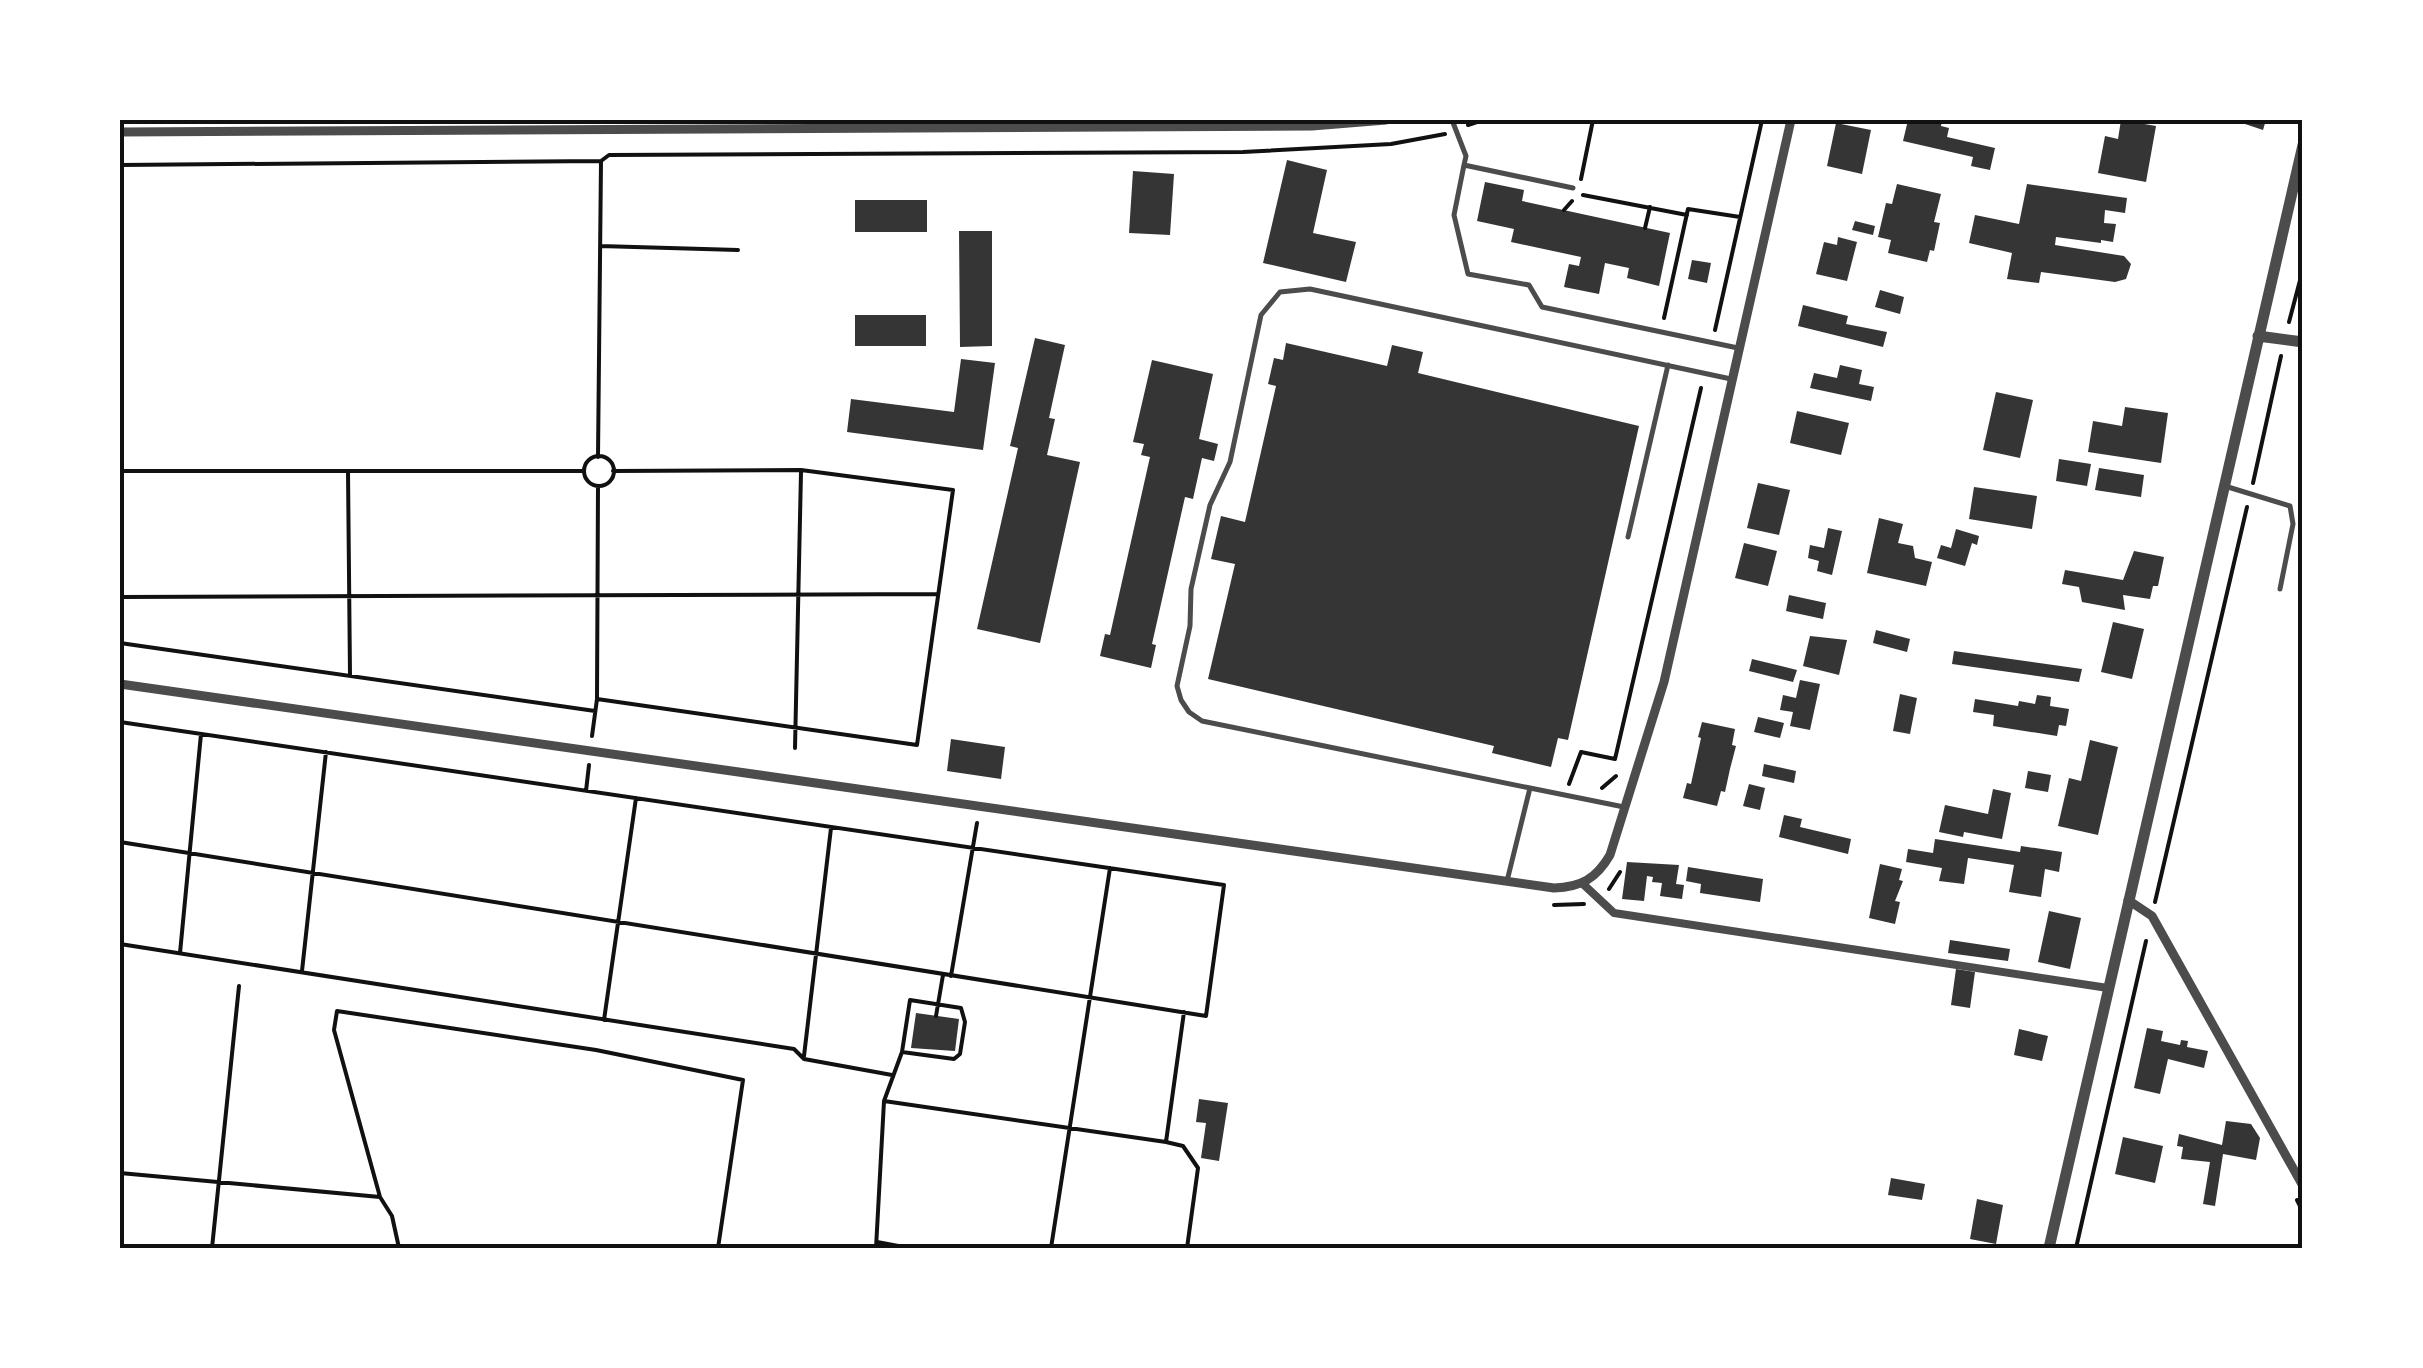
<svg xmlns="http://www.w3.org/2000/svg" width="2423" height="1368" font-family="Manrope,sans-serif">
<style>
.building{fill:#353535}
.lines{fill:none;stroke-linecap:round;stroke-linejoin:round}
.path{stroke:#111;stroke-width:4}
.service{stroke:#4c4c4c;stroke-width:5}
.pedestrian{stroke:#4c4c4c;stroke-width:8}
.minor{stroke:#4c4c4c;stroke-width:9}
.tertiary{stroke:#4c4c4c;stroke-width:11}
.neatline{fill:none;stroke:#111;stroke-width:4}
</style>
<rect width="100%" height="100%" fill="#fff"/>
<path class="building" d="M1908,120H1942L1941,126L1949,128L1947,137L1995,148L1990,170L1971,166L1973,157L1903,141Z
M2121,120L2156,126L2146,182L2098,173L2105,136L2118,139Z
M2233,120H2266L2263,130Z
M1836,123L1871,130L1862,174L1827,166Z
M1287,160L1327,170L1313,233L1356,242L1346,282L1263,263Z
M1133,171L1174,174L1170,235L1129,233Z
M1485,182L1524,190L1522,201L1670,233L1659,286L1627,278L1629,268L1605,263L1599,294L1564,287L1569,264L1579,266L1581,257L1511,242L1514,229L1477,221Z
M1897,184L1941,194L1934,222L1940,223L1934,251L1930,250L1927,262L1888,253L1891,240L1878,237L1886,203L1892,204Z
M2027,184L2127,198L2125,213L2105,210L2104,223L2116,224L2113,242L2101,240V243L2056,237L2055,245L2124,256L2131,264L2126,279L2115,282L2041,272L2039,283L2007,279L2012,253L1969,243L1975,215L2019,224Z
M855,200H927V232H855Z
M1855,221L1875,226L1873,235L1852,230Z
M959,231H992V346L960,347Z
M1838,237L1857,242L1847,281L1816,274L1824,242L1837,245Z
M1692,260L1711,263L1707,283L1688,279Z
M1880,290L1904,297L1900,314L1875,307Z
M1803,305L1848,316L1846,324L1887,332L1883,347L1798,326Z
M855,315H926V346H855Z
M1035,338L1065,345L1049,418L1055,419L1047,455L1080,462L1040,643L977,629L1018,448L1010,446Z
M1286,343L1387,366L1392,345L1423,352L1418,373L1639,426L1568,740L1558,738L1551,767L1492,753L1494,746L1208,679L1235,564L1211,559L1221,516L1245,522L1276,386L1268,384L1274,358L1283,360Z
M961,359L995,363L983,450L847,432L851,399L954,412Z
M1152,360L1213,374L1199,439L1218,444L1214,461L1202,458L1193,499L1185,497L1152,644L1156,645L1151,668L1100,656L1105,634L1110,635L1150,457L1141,455L1144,444L1133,442Z
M1840,365L1862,370L1859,384L1874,387L1871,401L1810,388L1814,373L1837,378Z
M1996,392L2033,400L2020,458L1983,450Z
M2125,407L2168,413L2161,463L2088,452L2093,421L2122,426Z
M1797,411L1849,423L1841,455L1790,443Z
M2059,459L2091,464L2087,486L2056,481Z
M2099,468L2144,475L2141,497L2095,490Z
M1758,483L1790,490L1779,535L1747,528Z
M1974,487L2037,496L2032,529L1969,519Z
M1879,518L1903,524L1898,543L1913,546L1915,558L1932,562L1926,586L1867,573Z
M1828,528L1842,531L1832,575L1817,571L1819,561L1808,558L1810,545L1824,548Z
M1956,529L1979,536L1977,545L1972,543L1965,566L1937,558L1941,545L1951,548Z
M1744,543L1777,551L1768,586L1735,578Z
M2134,551L2164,557L2158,586H2153L2150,599L2123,595L2125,610L2082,602L2079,587L2062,584L2065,570L2123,580Z
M1789,595L1826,603L1823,619L1786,611Z
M2113,622L2144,629L2132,679L2101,672Z
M1876,630L1910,639L1907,652L1873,643Z
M1810,636L1847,640L1839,675L1803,666Z
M1954,651L2082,669L2079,682L1952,664Z
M1752,659L1797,670L1793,682L1749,671Z
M1800,680L1820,684L1810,730L1790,726L1793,712L1780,710L1783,695L1796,698Z
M1900,694L1917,698L1910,734L1893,731Z
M2037,695L2051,697L2050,706L2069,709L2066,726L2059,725L2057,736L1993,726L1994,715L1973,712L1975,699L2018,706L2019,701L2035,704Z
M1758,717L1784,723L1780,738L1754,732Z
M1702,722L1735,729L1732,745L1736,746L1730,769L1725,792L1721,791L1717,806L1683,798L1687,783L1691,784L1701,738L1698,737Z
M951,739L1005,747L1001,779L947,771Z
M2090,740L2118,747L2098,835L2058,826L2069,778L2081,781Z
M1764,764L1796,771L1794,783L1762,776Z
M2028,771L2051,775L2048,792L2025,788Z
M1749,784L1765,788L1760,810L1743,806Z
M1993,789L2011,793L2002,839L1964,832L1963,837L1939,832L1945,805L1988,814Z
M1784,815L1802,819L1800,827L1851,839L1848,854L1779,837Z
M1935,839L2020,852L2021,846L2062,852L2059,872L2045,869L2041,897L2009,892L2014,865L1968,858L1964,884L1939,881L1942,868L1906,862L1908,849L1933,853Z
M1627,862L1679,865L1676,884L1684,885L1682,899L1660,896L1662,883L1652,882L1653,877L1647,876L1644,901L1622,899Z
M1880,864L1902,869L1899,880L1903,881L1895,901L1900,902L1895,924L1869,918Z
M1688,867L1763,879L1760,902L1700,893L1701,884L1686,881Z
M2049,911L2081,918L2070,969L2038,962Z
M1950,940L2010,949L2008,961L1948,953Z
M1956,969L1975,972L1970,1008L1951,1005Z
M916,1013L959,1019L955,1051L911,1048Z
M2147,1028L2163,1031L2161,1041L2180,1045L2181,1040L2188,1041L2187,1047L2208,1051L2204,1068L2168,1059L2160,1094L2134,1088Z
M2019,1029L2048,1036L2042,1061L2014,1055Z
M1199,1099L1228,1103L1219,1161L1201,1158L1206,1123L1196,1122Z
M2226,1121L2251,1124L2260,1138L2256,1160L2223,1154L2215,1206L2203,1204L2210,1162L2181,1159L2183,1147L2177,1146L2179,1134L2222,1145Z
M2123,1137L2163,1146L2155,1183L2115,1174Z
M1891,1178L1925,1184L1922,1200L1888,1195Z
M1977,1199L2003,1205L1996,1244L1970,1239Z"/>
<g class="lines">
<path class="path" d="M1468,125L1483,120
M120,165L601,161L609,155L1243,152L1391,144L1445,134
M1581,179L1593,120
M1583,195L1687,215
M1564,210L1572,201
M1645,228L1650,207
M600,246L738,250
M1664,318L1688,209L1740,217
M2289,322L2303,269
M1715,330L1762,120
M584 471a15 15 0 1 1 30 0a15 15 0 1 1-30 0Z
M598,457L601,161
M120,471H584
M348,471L350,675
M2253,483L2281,356
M120,597L938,594
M120,643L595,711
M597,699L917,745L953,490L801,470L613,471
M120,722L1224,885L1206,1016L120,842
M592,736L597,699L598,486
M795,748L801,472
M1569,784L1581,752L1615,759L1701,388
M1602,788L1616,776
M586,791L589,765
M1609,889L1620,872
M2155,902L2247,507
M1554,905L1584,904
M120,944L794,1049L804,1059L892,1075
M180,953L201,734
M302,971L326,752
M951,976L977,823
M936,1016L943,975
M604,1020L636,798
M902,1052L954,1059L960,1054L965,1022L961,1008L910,1000L902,1052L884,1101L1166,1142L1184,1012
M804,1056L831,828
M1166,1142L1183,1146L1198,1168L1187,1248
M120,1173L380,1197
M2297,1200L2303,1212
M877,1242L909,1248
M212,1248L239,986
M399,1248L392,1216L380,1197L334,1030L337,1011L596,1050L743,1080L718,1248
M876,1248L884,1101
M1051,1248L1110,868
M2076,1248L2146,941"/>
<path class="service" d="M1452,120L1466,156L1464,165
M1573,188L1464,165L1454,215L1468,274L1529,285L1542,307L1738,348
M2228,487L2290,506L2293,524L2280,589
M1628,537L1668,365
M1530,788L1202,721L1189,712L1181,700L1177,686L1190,626L1191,589L1210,505L1230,462L1261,315L1280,292L1310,289L1731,379
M1507,881L1530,788L1624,807"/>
<path class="pedestrian" d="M1583,884L1614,913L2108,988"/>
<path class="minor" d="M120,132L1312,126L1386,120
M120,684L1554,888C1581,887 1596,879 1610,855L1664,682L1791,120
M2128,900L2152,916L2303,1186"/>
<path class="tertiary" d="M2258,336L2303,342
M2049,1248L2303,145"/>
</g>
<rect width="2423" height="1368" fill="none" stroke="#ffffff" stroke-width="245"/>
<rect x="122" y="122" width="2178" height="1124" class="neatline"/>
</svg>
